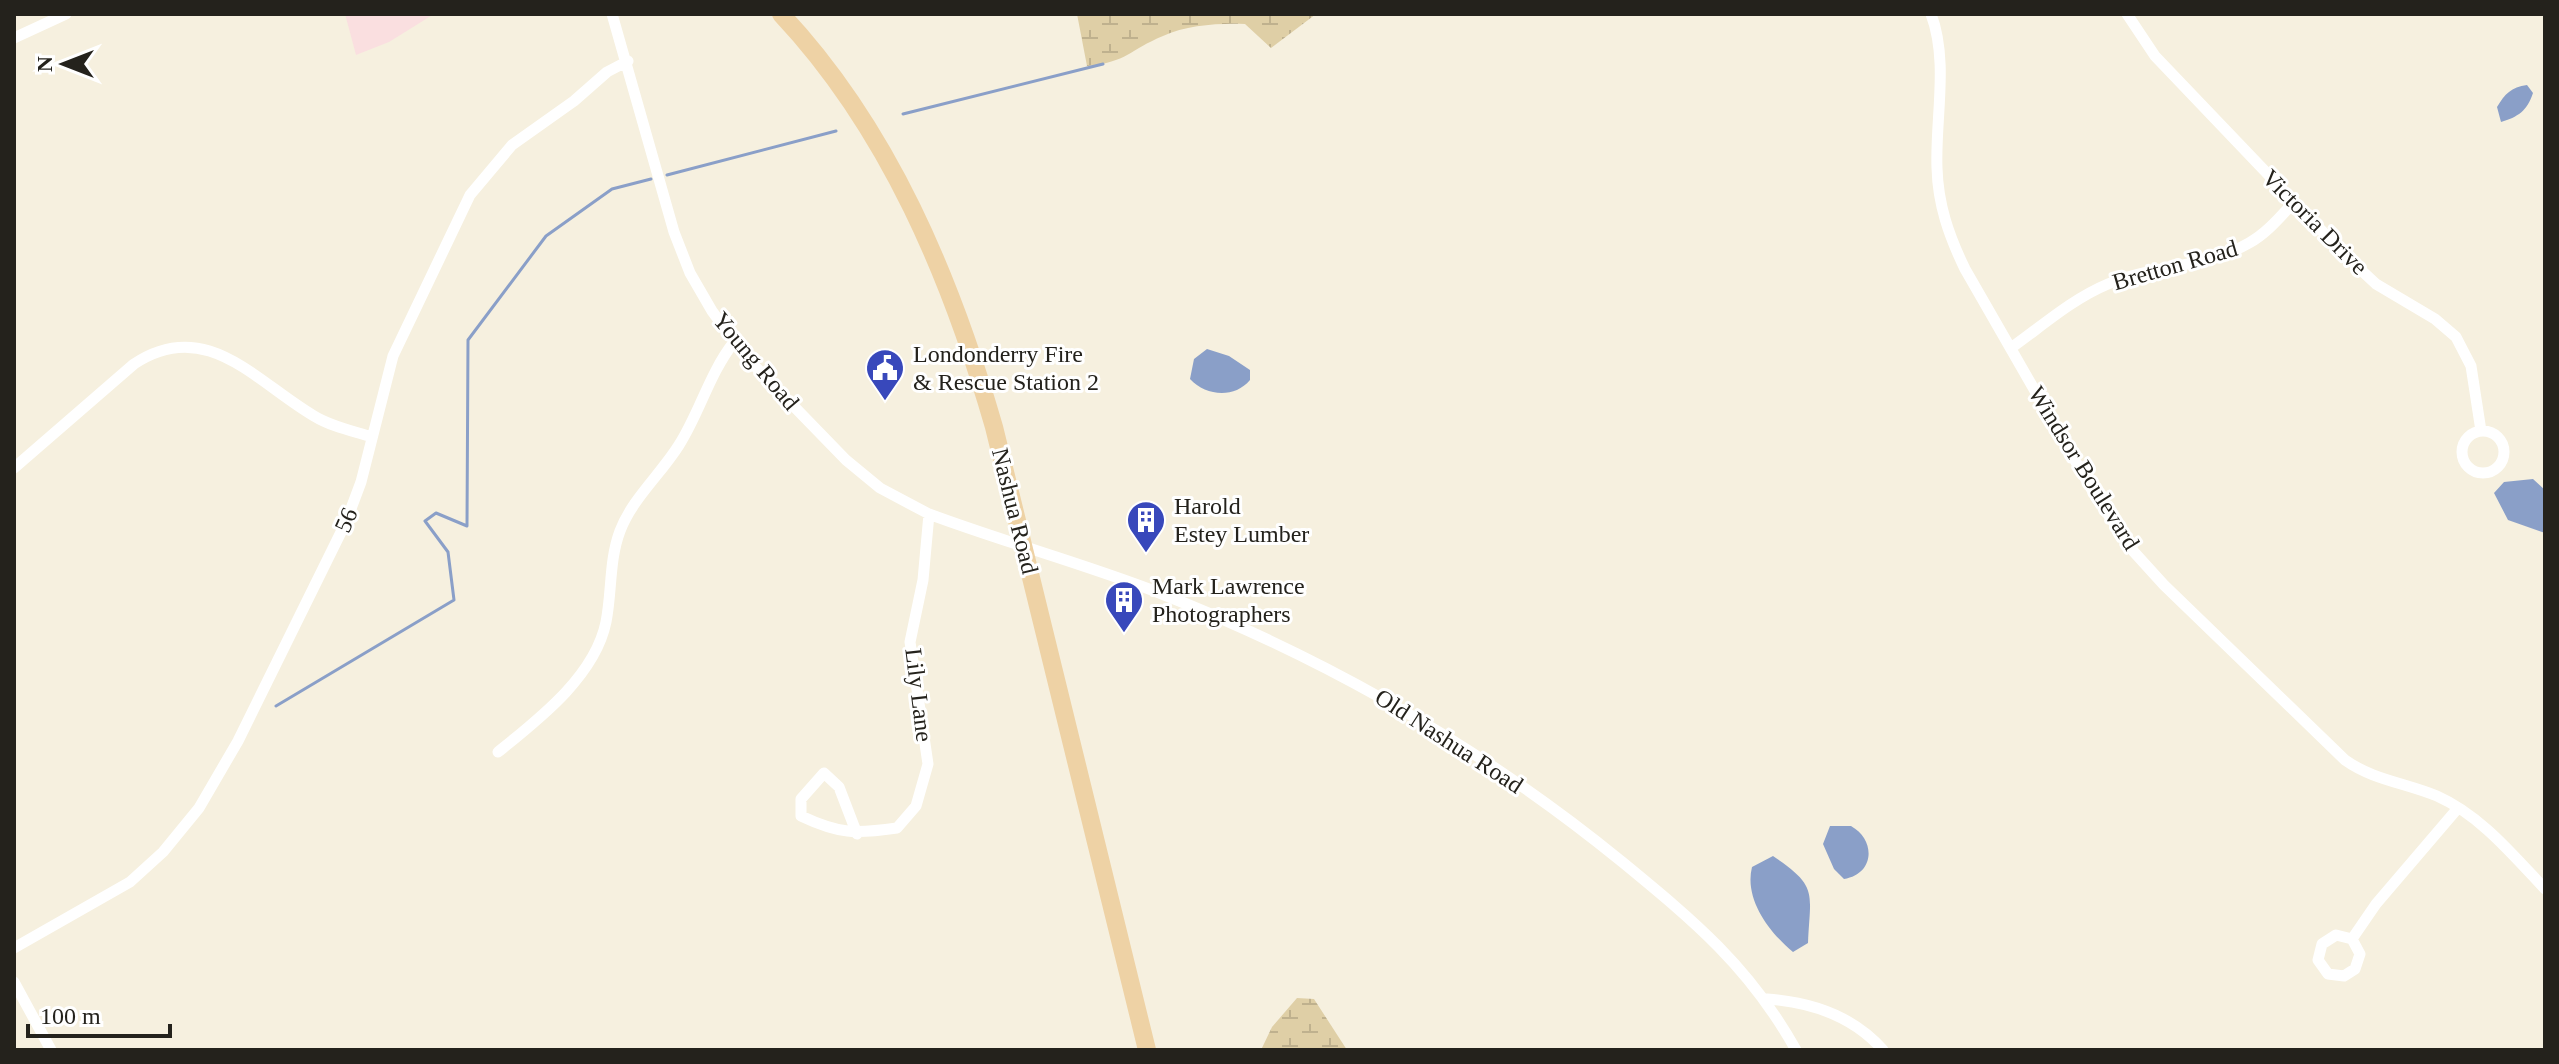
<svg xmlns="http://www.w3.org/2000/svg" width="2559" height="1064" font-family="'Times New Roman',serif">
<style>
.education{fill:#fadfe0}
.wetland{fill:url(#wetland-marsh)}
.water{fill:#8a9fc8}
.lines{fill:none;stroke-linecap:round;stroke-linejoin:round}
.stream{stroke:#8a9fc8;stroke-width:3}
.street{stroke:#fff;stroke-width:11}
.primary{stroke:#eed2a5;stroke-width:18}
.labels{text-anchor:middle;stroke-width:6;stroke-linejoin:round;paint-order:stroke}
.street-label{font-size:24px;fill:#24221c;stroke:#fff}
.poi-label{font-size:24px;fill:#24221c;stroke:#fff;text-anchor:start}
</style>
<defs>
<pattern id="wetland-marsh" width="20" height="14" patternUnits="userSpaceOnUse" patternTransform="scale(2)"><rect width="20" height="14" fill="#dfcfa6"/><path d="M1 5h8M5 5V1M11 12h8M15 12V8" fill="none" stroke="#bfb18e"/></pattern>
</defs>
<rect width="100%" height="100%" fill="#f6f0df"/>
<path class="education" d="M345,14H434L389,42L356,55Z"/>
<path class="wetland" d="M1077,14H1316L1271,48L1245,24C1219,23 1187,25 1163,36C1129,50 1128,62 1087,66Z
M1297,998L1314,999L1347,1050H1261L1272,1027Z"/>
<path class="water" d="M2527,85L2533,93C2527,111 2518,117 2501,122L2497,107C2505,94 2511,87 2527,85Z
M1207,349L1229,356L1250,370V380C1234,399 1206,396 1190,379L1194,359Z
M2533,479L2545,490V533L2508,520L2494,493L2504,482Z
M1830,826H1851C1876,840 1875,874 1844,879L1834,869L1823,844Z
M1773,856C1819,887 1810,892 1808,943L1793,952C1769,932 1744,899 1752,867Z"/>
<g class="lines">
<path class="stream" d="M903,114L1103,64
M667,175L836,131
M276,706L454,600L448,552L425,521L436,513L467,526L468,340L546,236L612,189L651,179"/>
<path class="street" d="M612,14L674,232L690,273L712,311L745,356L846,460L880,488L929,514C1004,542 1082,563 1157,592C1325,658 1481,747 1621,861C1694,921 1749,966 1796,1050
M1931,14C1949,62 1935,119 1937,168C1938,205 1949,236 1965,269L2096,497L2134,552L2164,585L2345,760C2373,780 2406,783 2437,796C2480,815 2513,855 2545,889
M2127,14L2155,56L2347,257L2376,284L2435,319L2456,337L2471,366L2481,431
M14,38L66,14
M2011,348C2042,326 2072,299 2108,284C2153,265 2206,268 2249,243C2267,233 2280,217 2294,202
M2462 452a21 21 0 1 1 42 0a21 21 0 1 1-42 0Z
M14,468L134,364C206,316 256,382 314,416C332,427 353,431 372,437
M498,752C539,719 595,676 606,622C612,592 609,560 620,531C632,499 661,474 679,445C700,412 709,374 734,342
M857,834L839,787L824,773L801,799V816C839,834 855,834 897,828L916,806L928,764L910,642L923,580L929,514
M2352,939L2360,954L2355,969L2344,976L2328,974L2318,960L2322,944L2336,935L2352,939L2376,904L2458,808
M14,948L130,882L163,852L199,808L238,741L346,522L361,482L393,356L470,195L512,145L574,101L607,72L628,61
M14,982L51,1050
M1767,999C1811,1002 1853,1016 1883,1050"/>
<path class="primary" d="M781,14C889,129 951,278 994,427L1147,1050"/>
</g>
<defs>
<g id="civic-pin" transform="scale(2)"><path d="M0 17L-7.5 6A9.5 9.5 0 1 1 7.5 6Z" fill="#3848bb" stroke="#fff"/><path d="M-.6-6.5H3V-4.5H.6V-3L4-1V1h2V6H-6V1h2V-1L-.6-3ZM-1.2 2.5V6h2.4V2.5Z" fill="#fff"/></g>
<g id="building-pin" transform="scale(2)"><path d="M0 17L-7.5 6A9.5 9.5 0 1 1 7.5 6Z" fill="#3848bb" stroke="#fff"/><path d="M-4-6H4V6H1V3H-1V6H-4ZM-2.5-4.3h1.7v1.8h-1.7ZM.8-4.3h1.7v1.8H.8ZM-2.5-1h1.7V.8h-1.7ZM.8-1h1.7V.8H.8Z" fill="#fff"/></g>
</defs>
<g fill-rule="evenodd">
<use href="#civic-pin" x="885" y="368"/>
<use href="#building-pin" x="1146" y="520"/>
<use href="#building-pin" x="1124" y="600"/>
</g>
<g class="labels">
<g class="street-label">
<text transform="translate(2315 222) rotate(45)" y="8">Victoria Drive</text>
<text transform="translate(2175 265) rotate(-16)" y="8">Bretton Road</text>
<text transform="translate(756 361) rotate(50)" y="8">Young Road</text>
<text transform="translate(2084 468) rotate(58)" y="8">Windsor Boulevard</text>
<text transform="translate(1015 511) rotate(76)" y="8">Nashua Road</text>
<text transform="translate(346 520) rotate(-66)" y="8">56</text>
<text transform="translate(919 695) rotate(83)" y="8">Lily Lane</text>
<text transform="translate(1449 741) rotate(33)" y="8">Old Nashua Road</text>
</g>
<g class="poi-label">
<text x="913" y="362">Londonderry Fire<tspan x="913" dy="28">&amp; Rescue Station 2</tspan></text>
<text x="1174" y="514">Harold<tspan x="1174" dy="28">Estey Lumber</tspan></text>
<text x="1152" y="594">Mark Lawrence<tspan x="1152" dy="28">Photographers</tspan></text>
</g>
</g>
<rect width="2559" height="1064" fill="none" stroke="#24221c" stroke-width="32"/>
<g transform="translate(64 64) rotate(270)" stroke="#ffffff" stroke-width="6" paint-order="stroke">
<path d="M0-6L14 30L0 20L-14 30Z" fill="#24221c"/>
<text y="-12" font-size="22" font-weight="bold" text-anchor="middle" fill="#24221c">N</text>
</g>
<path d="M28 1024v12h142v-12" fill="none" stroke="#24221c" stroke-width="4"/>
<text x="40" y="1024" font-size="24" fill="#24221c" stroke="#ffffff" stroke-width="6" paint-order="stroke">100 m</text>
</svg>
